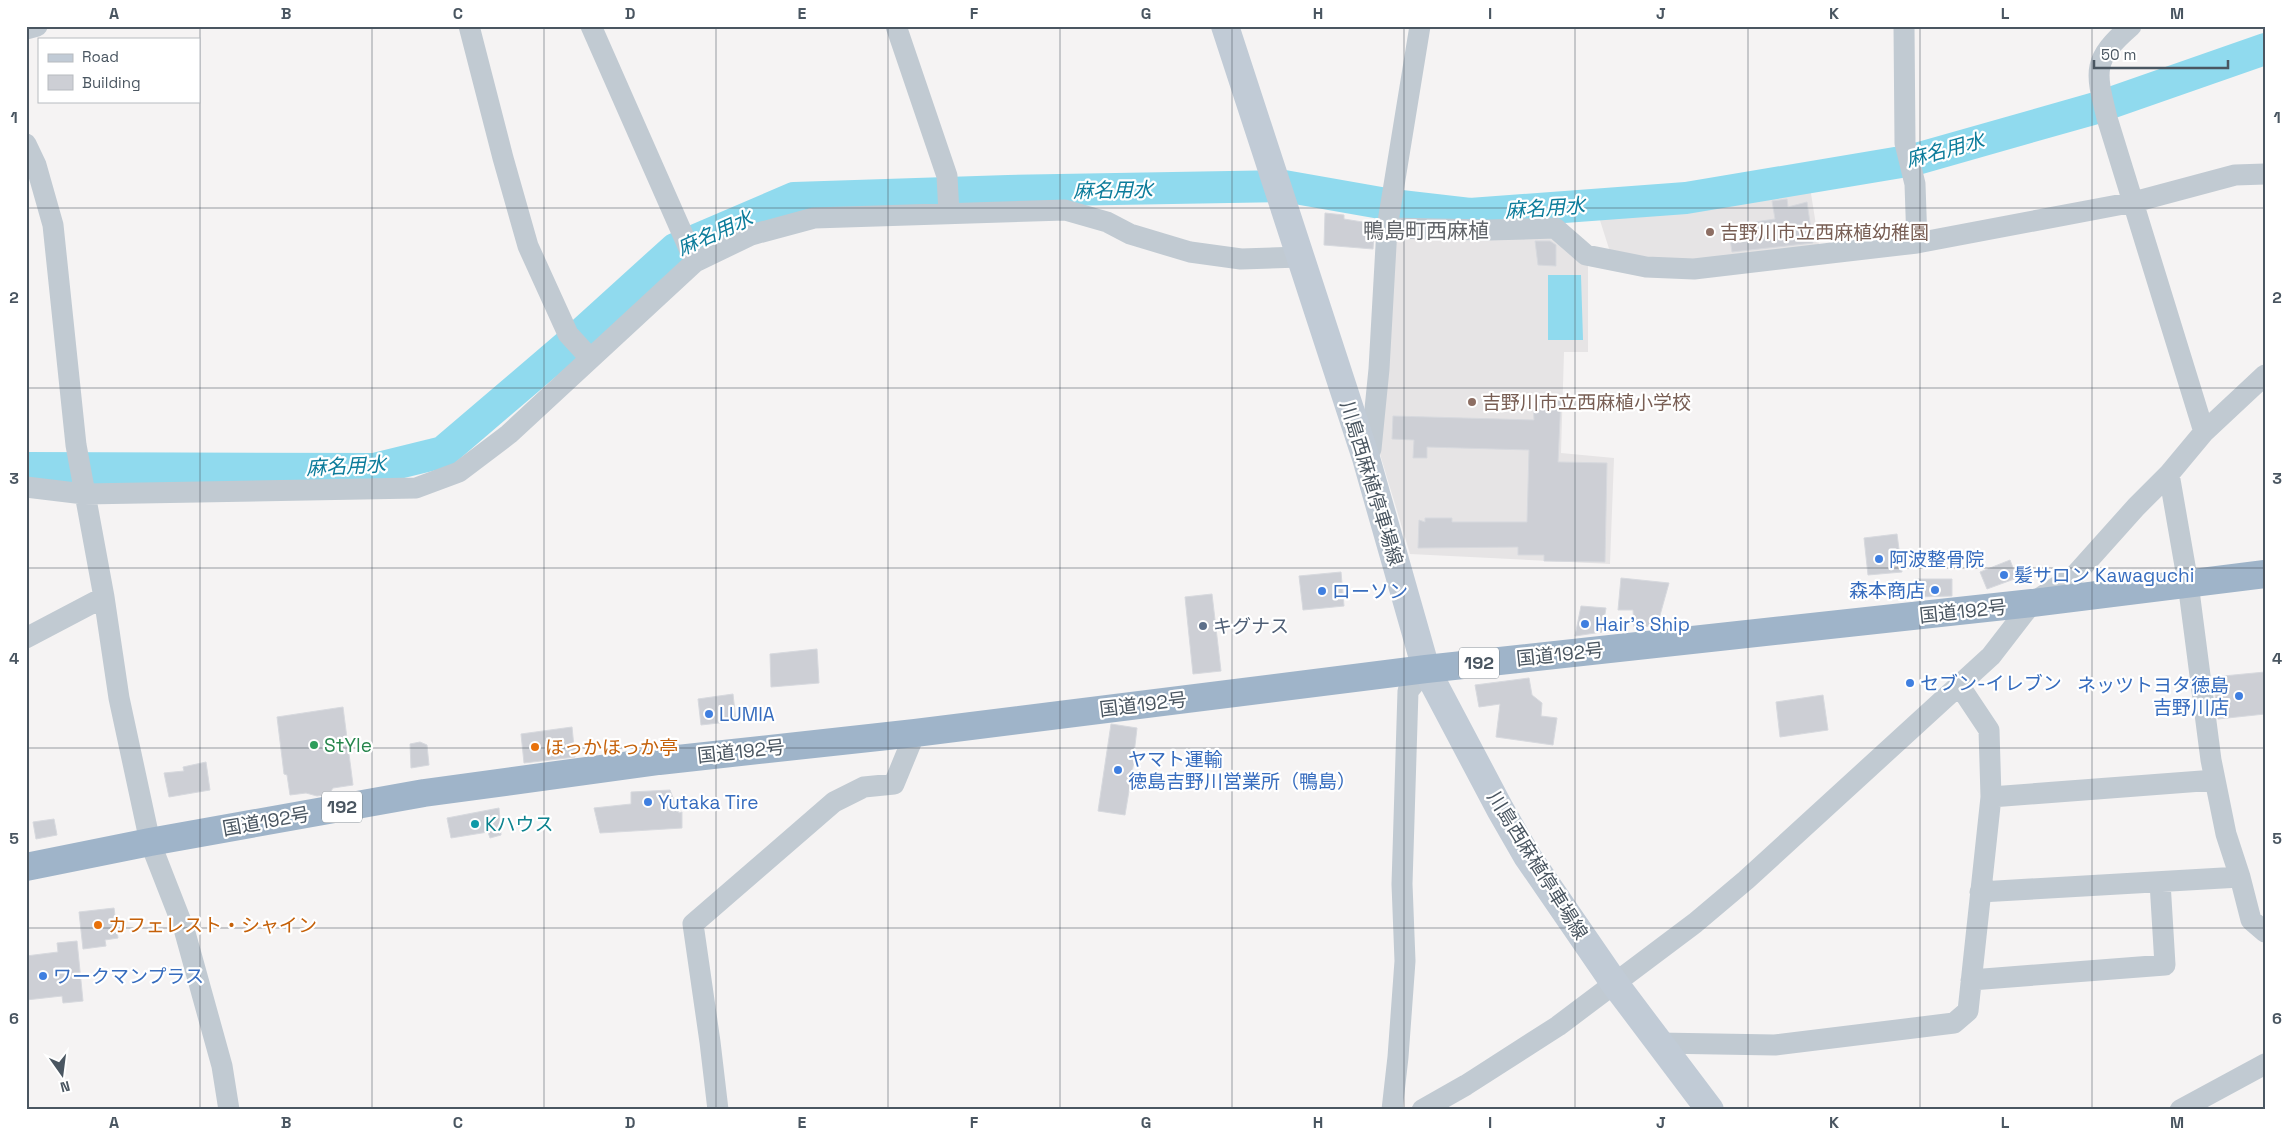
<svg xmlns="http://www.w3.org/2000/svg" width="2291" height="1136" font-family="'Space Grotesk','Noto Sans JP',sans-serif">
<style>
.education{fill:#e6e4e5}
.water{fill:#90daee}
.lines{fill:none;stroke-linecap:round;stroke-linejoin:round}
.river{stroke:#90daee;stroke-width:32}
.building{fill:#cdcfd5;stroke:#d7d9de}
.minor{stroke:#c1cad2;stroke-width:21}
.secondary{stroke:#c1cbd6;stroke-width:28}
.trunk{stroke:#9fb4c9;stroke-width:28}
.grid{fill:none;stroke:#4a5661;stroke-width:1;stroke-opacity:0.55}
.education-dot{fill:#8d6e63;stroke:#fff;stroke-width:2}
.shop-dot{fill:#3f7fe0;stroke:#fff;stroke-width:2}
.service-dot{fill:#5c6f8a;stroke:#fff;stroke-width:2}
.leisure-dot{fill:#2e9e5b;stroke:#fff;stroke-width:2}
.food-dot{fill:#e8710a;stroke:#fff;stroke-width:2}
.culture-dot{fill:#0f9aa8;stroke:#fff;stroke-width:2}
.labels{text-anchor:middle;stroke-width:4.5;stroke-linejoin:round;paint-order:stroke}
.shield{fill:#fff;stroke:#808990;stroke-width:1}
.shield-label{font-size:18px;font-weight:bold;fill:#4a5661}
.education-label{font-size:19px;fill:#785e54;stroke:#fff;text-anchor:start}
.street-label{font-size:19px;fill:#4a5661;stroke:#fff}
.shop-label{font-size:19px;fill:#366cbe;stroke:#fff;text-anchor:start}
.service-label{font-size:19px;fill:#4e5e75;stroke:#fff;text-anchor:start}
.leisure-label{font-size:19px;fill:#27864d;stroke:#fff;text-anchor:start}
.food-label{font-size:19px;fill:#c56008;stroke:#fff;text-anchor:start}
.culture-label{font-size:19px;fill:#0d838f;stroke:#fff;text-anchor:start}
.water-label{font-size:20px;font-style:italic;fill:#0c7c9b;stroke:#fff}
.quarter-label{font-size:21px;fill:#5f6368;stroke:#fff}
.neatline{fill:none;stroke:#4a5661;stroke-width:2}
.grid-label{font-size:16px;text-anchor:middle;font-weight:bold;fill:#4a5661}
</style>
<rect width="100%" height="100%" fill="#f5f3f3"/>
<path class="education" d="M1810,187L1820,251L1703,263L1611,255L1598,214Z
M1392,236H1559L1588,262V352H1564L1561,453L1614,458L1610,564L1410,554L1379,451Z"/>
<path class="water" d="M1548,275H1581L1583,340H1548Z"/>
<g class="lines">
<path class="river" d="M26,468L374,469L443,452L580,335L675,249L794,198L1008,191L1284,186L1392,205L1470,214L1686,198L1913,160L2096,108L2265,49"/>
</g>
<path class="building" d="M1787,199L1788,207L1807,202L1813,243L1732,252L1728,226L1775,219L1772,201Z
M1325,213L1344,215V219L1375,224L1373,249L1324,245Z
M1535,241H1550L1556,245V266L1538,265Z
M1561,397L1558,462L1607,463L1605,562L1544,561V555H1518V547L1418,548L1419,520L1425,522V518H1452V522H1527L1529,450L1427,447V458H1413L1414,440L1392,439L1393,416L1534,420L1533,398Z
M1897,534L1902,572L1868,575L1864,538Z
M2010,560L2017,578L1987,589L1980,572Z
M1341,572L1344,606L1303,610L1299,576Z
M1621,578L1669,583L1657,626L1634,627L1633,610H1618Z
M1915,579H1952V596L1915,597Z
M1212,594L1221,671L1193,674L1185,597Z
M1581,606L1606,608L1602,632L1575,636Z
M817,649L819,683L771,687L770,654Z
M2265,672V714L2218,719L2213,677Z
M1529,678L1532,695L1542,703L1541,716L1557,718L1553,745L1496,737L1500,704L1479,707L1475,685Z
M733,694L736,721L701,725L698,699Z
M1823,695L1828,730L1780,737L1776,702Z
M343,707L353,785L333,788L329,794L317,796L306,793L290,795L287,775L284,774L277,717Z
M1111,724L1137,728L1134,754L1135,755L1125,815L1098,811Z
M572,727L575,757L524,763L521,734Z
M420,742L427,745L429,765L411,768L410,744Z
M206,762L210,790L169,797L164,773L184,771L183,767Z
M670,790L679,813L682,812V828L600,833L594,808L631,804V792Z
M499,808L501,835L490,838L488,832L451,838L447,818Z
M54,819L57,835L36,839L33,822Z
M114,908L118,938L105,940L106,946L83,949L79,912Z
M77,941L83,1001L63,1003L62,996L26,1000V956L58,952L57,943Z"/>
<g class="lines">
<path class="minor" d="M469,26L503,158L528,246L568,334L590,358
M591,26L695,262
M896,26L947,176L949,214
M1904,26L1905,143L1915,184L1917,243
M2131,26C2092,60 2095,70 2107,118L2204,432
M26,29L37,26
M26,144L36,165L53,225L76,445L104,597L119,698L150,842L184,929L222,1066L229,1110
M1387,228L1489,230L1555,228L1586,255L1646,267L1694,269L1917,243L2134,202L2235,175L2265,174
M1366,458L1371,449L1379,369L1387,228L1420,26
M2169,474L2188,583L2211,760L2226,834L2240,877L2251,920L2265,932
M26,487L84,494L416,488L459,472L509,434L695,262L751,235L814,218L1065,210L1107,222L1130,234L1190,252L1241,259L1300,257
M26,638L104,597
M1991,797L2215,780
M1980,892L2240,877
M1971,980L2165,965L2160,882
M1659,1043L1775,1045L1954,1023L1968,1011L1991,797L1989,730L1959,685
M718,1110L710,1042L693,924L834,802L864,787L894,784L915,733
M1392,1110L1398,1057L1405,961L1402,884L1408,691L1426,669
M1422,1110L1466,1085L1558,1026L1695,923L1746,880L1991,656L2032,603L2076,574L2136,507L2169,474L2204,432L2265,375
M2180,1110L2265,1064"/>
<path class="secondary" d="M1225,26L1366,458L1426,669L1500,809L1527,856L1615,984L1710,1110"/>
<path class="trunk" d="M26,867L150,842L424,793L659,761L915,733L1426,669L2032,603L2265,574"/>
</g>
<path class="grid" d="M200,26V1110M372,26V1110M544,26V1110M716,26V1110M888,26V1110M1060,26V1110M1232,26V1110M1404,26V1110M1575,26V1110M1748,26V1110M1920,26V1110M2092,26V1110M26,208H2265M26,388H2265M26,568H2265M26,748H2265M26,928H2265"/>
<g class="education-dot">
<circle cx="1710" cy="232" r="5"/>
<circle cx="1472" cy="402" r="5"/>
</g>
<g class="shop-dot">
<circle cx="1879" cy="559" r="5"/>
<circle cx="2004" cy="575" r="5"/>
<circle cx="1935" cy="590" r="5"/>
<circle cx="1322" cy="591" r="5"/>
<circle cx="1585" cy="624" r="5"/>
<circle cx="1910" cy="683" r="5"/>
<circle cx="2239" cy="696" r="5"/>
<circle cx="709" cy="714" r="5"/>
<circle cx="1118" cy="770" r="5"/>
<circle cx="648" cy="802" r="5"/>
<circle cx="43" cy="976" r="5"/>
</g>
<circle class="service-dot" cx="1203" cy="626" r="5"/>
<circle class="leisure-dot" cx="314" cy="745" r="5"/>
<g class="food-dot">
<circle cx="535" cy="747" r="5"/>
<circle cx="98" cy="925" r="5"/>
</g>
<circle class="culture-dot" cx="475" cy="824" r="5"/>
<g class="labels">
<g class="shield">
<rect x="1459" y="647.5" width="40" height="31" rx="4"/>
<rect x="322" y="791.5" width="40" height="31" rx="4"/>
</g>
<g class="shield-label">
<text x="1479" y="669">192</text>
<text x="342" y="813">192</text>
</g>
<g class="education-label">
<text x="1720" y="239">吉野川市立西麻植幼稚園</text>
<text x="1482" y="409">吉野川市立西麻植小学校</text>
</g>
<g class="street-label">
<text transform="translate(1372 483) rotate(73)" y="7">川島西麻植停車場線</text>
<text transform="translate(1963 611) rotate(-6)" y="7">国道192号</text>
<text transform="translate(1560 654) rotate(-6)" y="7">国道192号</text>
<text transform="translate(1143 704) rotate(-7)" y="7">国道192号</text>
<text transform="translate(741 751) rotate(-6)" y="7">国道192号</text>
<text transform="translate(266 821) rotate(-10)" y="7">国道192号</text>
<text transform="translate(1538 865) rotate(58)" y="7">川島西麻植停車場線</text>
</g>
<g class="shop-label">
<text x="1889" y="566">阿波整骨院</text>
<text x="2014" y="582">髪サロン Kawaguchi</text>
<text x="1925" y="597" text-anchor="end">森本商店</text>
<text x="1332" y="598">ローソン</text>
<text x="1595" y="631">Hair's Ship</text>
<text x="1920" y="690">セブン-イレブン</text>
<text x="2229" y="692" text-anchor="end">ネッツトヨタ徳島<tspan x="2229" dy="22">吉野川店</tspan></text>
<text x="719" y="721">LUMIA</text>
<text x="1128" y="766">ヤマト運輸<tspan x="1128" dy="22">徳島吉野川営業所（鴨島）</tspan></text>
<text x="658" y="809">Yutaka Tire</text>
<text x="53" y="983">ワークマンプラス</text>
</g>
<g class="service-label">
<text x="1213" y="633">キグナス</text>
</g>
<g class="leisure-label">
<text x="324" y="752">StYle</text>
</g>
<g class="food-label">
<text x="545" y="754">ほっかほっか亭</text>
<text x="108" y="932">カフェレスト・シャイン</text>
</g>
<g class="culture-label">
<text x="485" y="831">Kハウス</text>
</g>
<g class="water-label">
<text transform="translate(1945 150) rotate(-15)" y="7">麻名用水</text>
<text transform="translate(1113 190) rotate(-1)" y="7">麻名用水</text>
<text transform="translate(1545 208) rotate(-4)" y="7">麻名用水</text>
<text transform="translate(715 233) rotate(-24)" y="7">麻名用水</text>
<text transform="translate(346 466) rotate(-3)" y="7">麻名用水</text>
</g>
<g class="quarter-label">
<text x="1426" y="238">鴨島町西麻植</text>
</g>
</g>
<rect width="2291" height="1136" fill="none" stroke="#ffffff" stroke-width="55"/>
<rect x="38" y="38" width="162" height="65" fill="#ffffff" stroke="#b7bbc0"/>
<rect x="48" y="54" width="25" height="8" fill="#c1cbd6" stroke="#b7bbc0"/>
<text x="82" y="62" font-size="15" fill="#4a5661">Road</text>
<rect x="48" y="75" width="25" height="15" fill="#cdcfd5" stroke="#b7bbc0"/>
<text x="82" y="88" font-size="15" fill="#4a5661">Building</text>
<g transform="translate(62 1074) rotate(166)" stroke="#ffffff" stroke-width="4" paint-order="stroke">
<path d="M0-4L9 19L0 12L-9 19Z" fill="#4a5661"/>
<text y="-8" font-size="14" font-weight="bold" text-anchor="middle" fill="#4a5661">N</text>
</g>
<path d="M2094 60v8h134v-8" fill="none" stroke="#4a5661" stroke-width="2.5"/>
<text x="2101" y="60" font-size="15" fill="#4a5661" stroke="#ffffff" stroke-width="4" paint-order="stroke">50 m</text>
<rect x="28" y="28" width="2236" height="1080" class="neatline"/>
<g class="grid-label">
<text x="114" y="19">A</text>
<text x="286" y="19">B</text>
<text x="458" y="19">C</text>
<text x="630" y="19">D</text>
<text x="802" y="19">E</text>
<text x="974" y="19">F</text>
<text x="1146" y="19">G</text>
<text x="1318" y="19">H</text>
<text x="1490" y="19">I</text>
<text x="1661" y="19">J</text>
<text x="1834" y="19">K</text>
<text x="2005" y="19">L</text>
<text x="2177" y="19">M</text>
<text x="14" y="123">1</text>
<text x="2277" y="123">1</text>
<text x="14" y="303">2</text>
<text x="2277" y="303">2</text>
<text x="14" y="484">3</text>
<text x="2277" y="484">3</text>
<text x="14" y="664">4</text>
<text x="2277" y="664">4</text>
<text x="14" y="844">5</text>
<text x="2277" y="844">5</text>
<text x="14" y="1024">6</text>
<text x="2277" y="1024">6</text>
<text x="114" y="1128">A</text>
<text x="286" y="1128">B</text>
<text x="458" y="1128">C</text>
<text x="630" y="1128">D</text>
<text x="802" y="1128">E</text>
<text x="974" y="1128">F</text>
<text x="1146" y="1128">G</text>
<text x="1318" y="1128">H</text>
<text x="1490" y="1128">I</text>
<text x="1661" y="1128">J</text>
<text x="1834" y="1128">K</text>
<text x="2005" y="1128">L</text>
<text x="2177" y="1128">M</text>
</g>
</svg>
